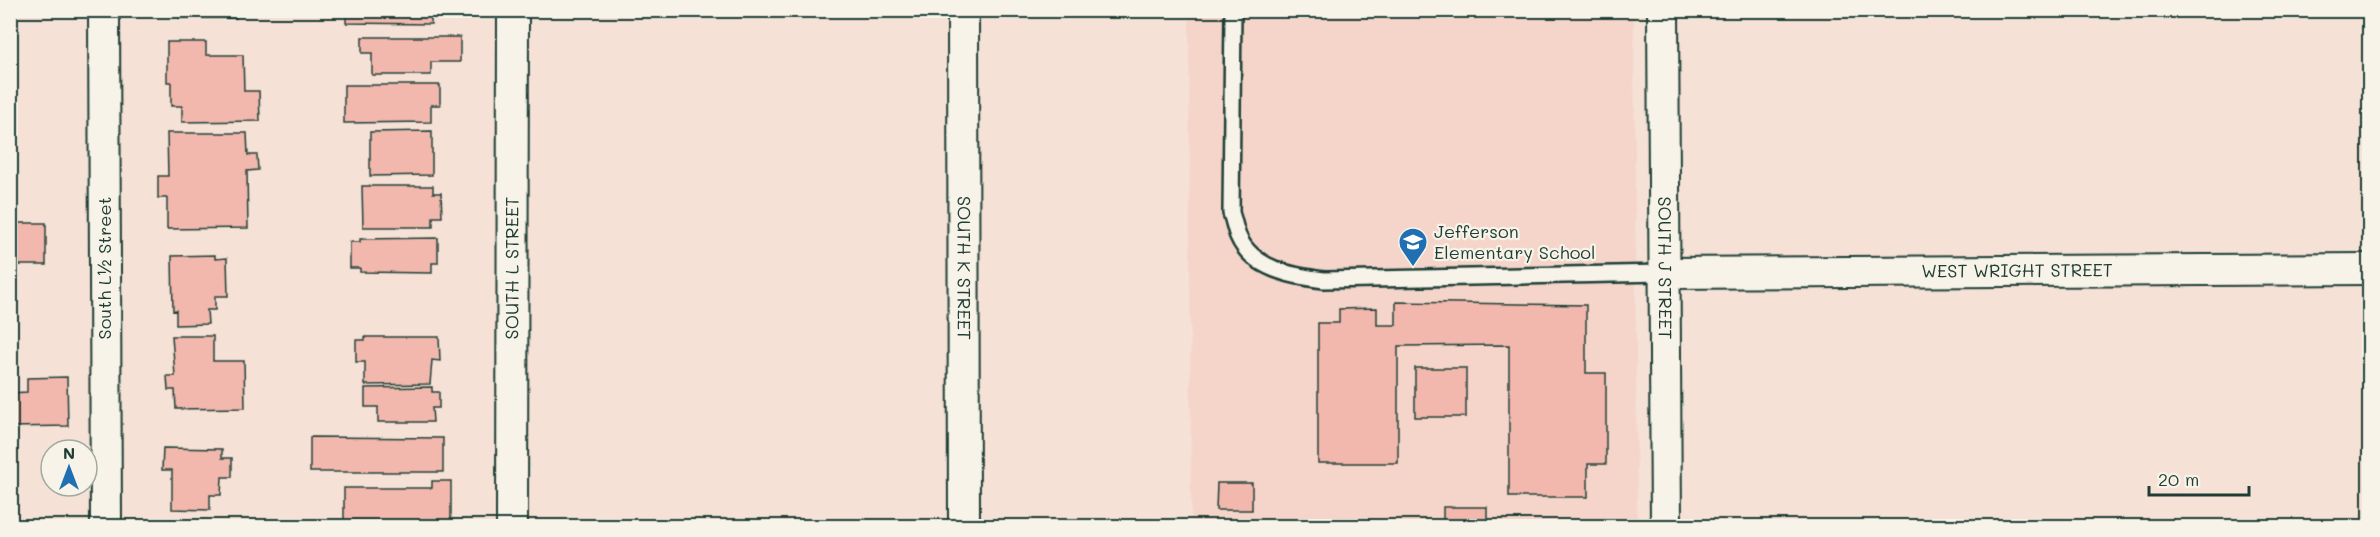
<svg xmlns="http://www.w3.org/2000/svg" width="2380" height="537" font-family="Mali,sans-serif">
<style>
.built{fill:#f5d5ca}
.building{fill:#f2b8ad;stroke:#1f3d34;stroke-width:1.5}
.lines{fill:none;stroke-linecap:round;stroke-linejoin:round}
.service-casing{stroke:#1f3d34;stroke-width:20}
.minor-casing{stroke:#1f3d34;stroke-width:34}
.service{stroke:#f7f3e8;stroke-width:15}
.minor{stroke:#f7f3e8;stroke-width:30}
.labels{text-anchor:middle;stroke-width:4.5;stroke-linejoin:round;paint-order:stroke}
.poi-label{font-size:18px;fill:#1f3d34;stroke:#f7f3e8;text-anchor:start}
.street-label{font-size:18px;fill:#1f3d34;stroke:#f7f3e8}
</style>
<rect width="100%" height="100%" fill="#f6e1d6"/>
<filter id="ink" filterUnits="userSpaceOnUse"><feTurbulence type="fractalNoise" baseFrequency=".0167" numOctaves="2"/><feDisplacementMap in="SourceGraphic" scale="12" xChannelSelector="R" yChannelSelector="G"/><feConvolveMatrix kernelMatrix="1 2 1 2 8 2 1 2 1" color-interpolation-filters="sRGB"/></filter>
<g filter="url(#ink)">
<path class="built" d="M1189,11H1634L1637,526H1191Z"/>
<path class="building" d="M179,10H235L236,18H179Z
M346,10H431V24L346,23Z
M362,37H460V62H431V75H372V53H362Z
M167,42H206V55H243L244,91H259L260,121L182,122V106H171V82H167Z
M344,85H440V105H431V122L344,123Z
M432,131V175L370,176V132Z
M167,133H247L248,155H257L258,170L247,171L248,228L167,229V198H158V176H168Z
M362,186H433V193H441L442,217H433V227H363Z
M10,220H15V223H46V265H16V271H10Z
M438,238V263H432V273L360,272V268H350V242H360V239Z
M215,255V259L227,258L228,296H215V310H207L208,324L176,325V310L173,311L172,256Z
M1396,302L1586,305V373H1606V464H1588V497H1509V345L1398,346V463H1318V323H1339V309L1377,308V325H1396Z
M172,336H213V361H244L245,408L176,409L175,390H168L167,376H175Z
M365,337H439L440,361L432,360L430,384L365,385V362H356V340H365Z
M1415,368H1466V417H1415Z
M67,377L68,426L10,427V393L27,392V378Z
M432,387V392H439V408H432L433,422H378V407H365V388Z
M310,437L443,438V472H310Z
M163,448L222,449V458H232V477H222L221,495H210V510L172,509V470H162Z
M432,481H451V521H344V488H432Z
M1217,483H1252V510H1216Z
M1443,507H1487V526H1443Z"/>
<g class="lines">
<g class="service-casing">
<path id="service" d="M1233,10L1231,213C1234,221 1235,229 1238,236C1252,269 1292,276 1324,280L1663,273"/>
</g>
<g class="minor-casing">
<g id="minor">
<path d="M104,10L106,526"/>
<path id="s1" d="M963,10L964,526"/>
<path id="s2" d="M1663,10L1666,526"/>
<path id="s3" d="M1663,273L2370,269"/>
<path id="s4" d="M512,526L513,10"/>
</g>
</g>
<use href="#service" class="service"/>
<use href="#minor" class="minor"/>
</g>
</g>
<defs>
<g id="school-pin" transform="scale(1.5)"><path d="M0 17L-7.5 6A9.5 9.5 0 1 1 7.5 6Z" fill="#1f6fb2" stroke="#f7f3e8"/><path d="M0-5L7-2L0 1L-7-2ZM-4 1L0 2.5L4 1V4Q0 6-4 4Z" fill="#fff"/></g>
</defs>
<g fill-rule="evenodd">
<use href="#school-pin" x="1413" y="242"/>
</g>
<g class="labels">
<g class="poi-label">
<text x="1434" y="238">Jefferson<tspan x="1434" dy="21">Elementary School</tspan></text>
</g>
<g class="street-label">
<text transform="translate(105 268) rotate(-90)" y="6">South L½ Street</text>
<text dy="6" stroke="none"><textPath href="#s4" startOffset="258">SOUTH L STREET</textPath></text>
<text dy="6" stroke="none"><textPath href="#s1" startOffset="258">SOUTH K STREET</textPath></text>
<text dy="6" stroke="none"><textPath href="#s2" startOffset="258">SOUTH J STREET</textPath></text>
<text dy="6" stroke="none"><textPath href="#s3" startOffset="354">WEST WRIGHT STREET</textPath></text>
</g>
</g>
<rect width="2380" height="537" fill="none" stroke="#f7f3e8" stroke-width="36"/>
<rect x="18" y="18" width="2344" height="501" fill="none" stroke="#1f3d34" stroke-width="2" filter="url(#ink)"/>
<g transform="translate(69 468)"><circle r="28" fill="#f7f3e8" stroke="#a1aaa0" stroke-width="1.5"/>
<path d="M0-4.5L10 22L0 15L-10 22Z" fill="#1f6fb2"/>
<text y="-9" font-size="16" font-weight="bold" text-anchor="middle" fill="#1f3d34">N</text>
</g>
<path d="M2149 486v9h100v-9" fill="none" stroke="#1f3d34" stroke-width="3"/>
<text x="2158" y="486" font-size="18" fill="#1f3d34" stroke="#f7f3e8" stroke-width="4.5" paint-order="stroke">20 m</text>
</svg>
